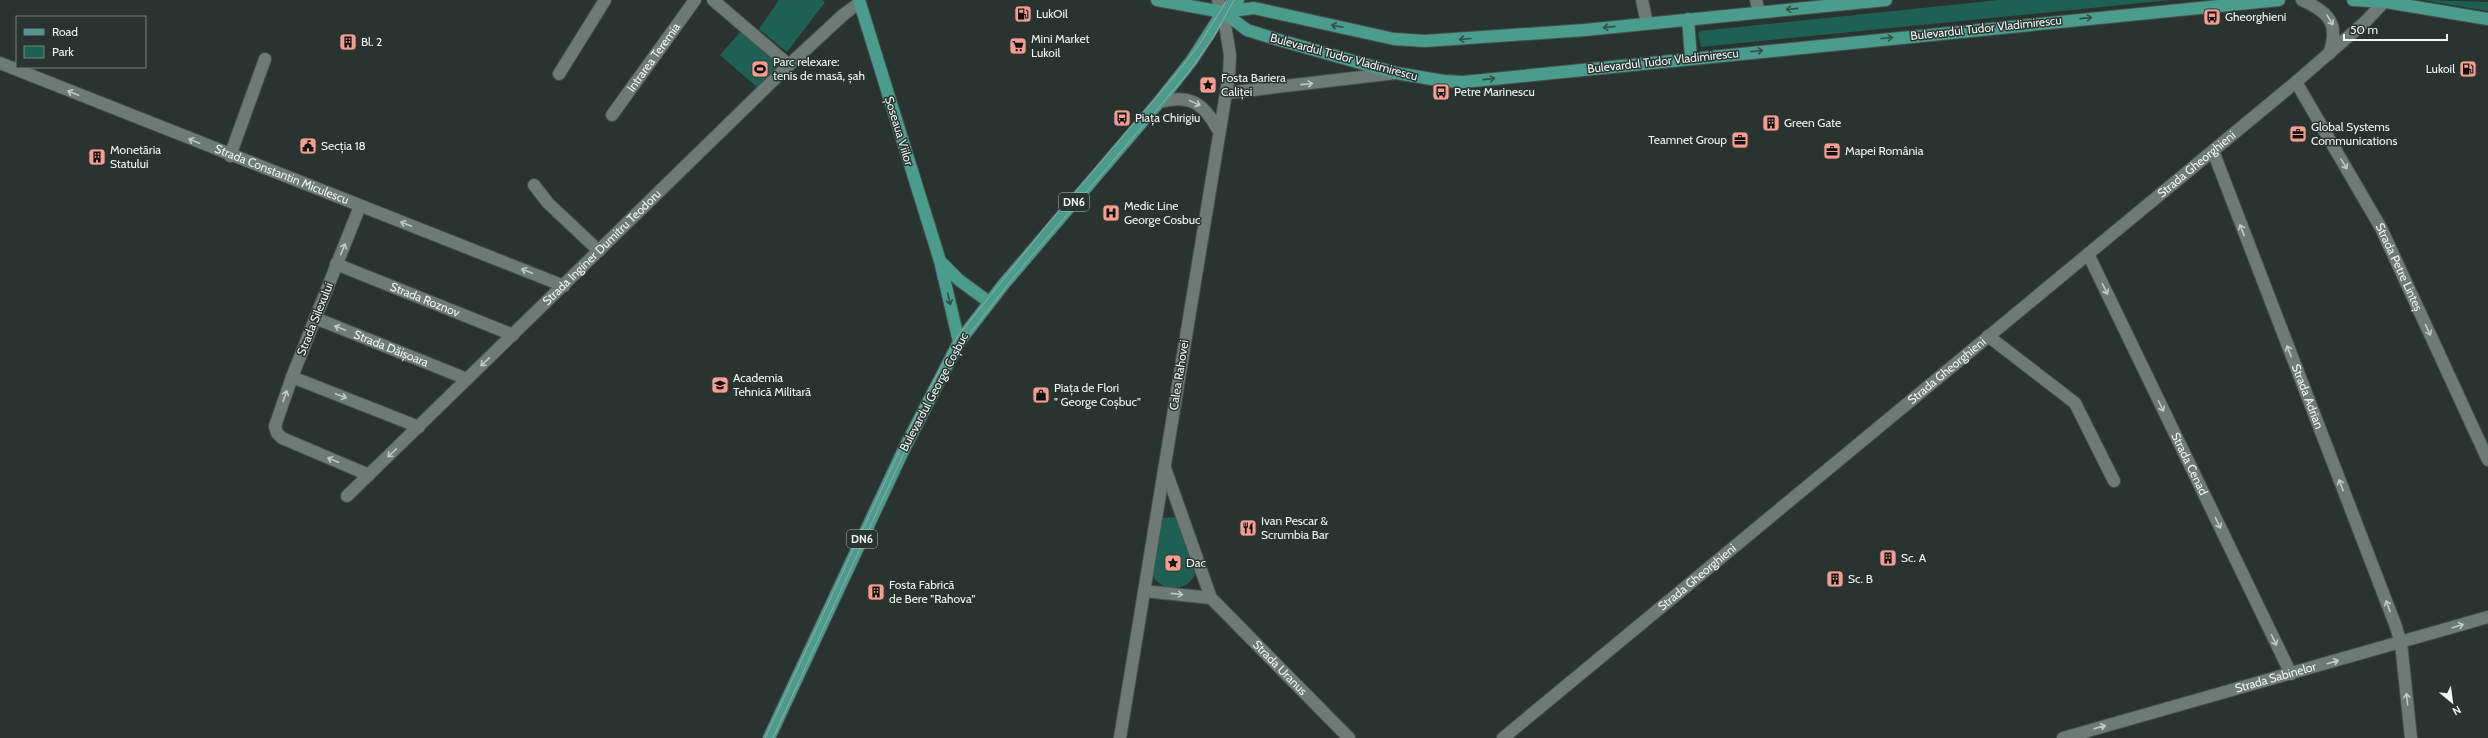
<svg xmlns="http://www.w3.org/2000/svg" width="2488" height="738" font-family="Cabin,sans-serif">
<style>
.green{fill:#1e6153}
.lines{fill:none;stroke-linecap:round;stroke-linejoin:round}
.minor-casing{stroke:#464f4d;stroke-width:14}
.tertiary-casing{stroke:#464f4d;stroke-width:14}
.primary-casing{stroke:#464f4d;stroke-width:14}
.minor{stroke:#6d7a76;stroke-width:12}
.tertiary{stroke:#6d7a76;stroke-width:12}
.primary{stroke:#4a9d8c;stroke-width:12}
.tram{stroke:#9da6a3;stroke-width:1}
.oneway{stroke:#314e47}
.oneway2{stroke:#c1cac7}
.labels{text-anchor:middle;stroke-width:3;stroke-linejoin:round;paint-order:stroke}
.shield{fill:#293430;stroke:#b3bbb8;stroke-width:1}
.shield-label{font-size:11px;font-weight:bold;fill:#eef5f3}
.poi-label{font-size:12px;fill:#eef5f3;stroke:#293430;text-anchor:start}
.street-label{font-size:12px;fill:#eef5f3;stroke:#293430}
</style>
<rect width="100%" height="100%" fill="#293430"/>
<path class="green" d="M779,0H822L825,2L787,52L759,29Z
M1999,0H2171L1701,47L1698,34L1700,31Z
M2422,0L2488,2V11Z
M742,30L780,63L758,88L720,55Z
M1177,517L1196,569C1193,585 1182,589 1167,588L1155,580L1153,573L1161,518Z"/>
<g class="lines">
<g class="minor-casing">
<g id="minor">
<path d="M713,0L789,65"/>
<path d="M1218,0L1223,12"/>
<path d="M1642,0L1647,23"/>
<path d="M1756,0L1759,12"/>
<path d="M2302,0C2329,12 2340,24 2329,54"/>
<path id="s1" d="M0,63L564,286"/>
<path d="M559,74L605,0"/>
<path id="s2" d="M2296,82L2381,228L2488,460"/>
<path id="s3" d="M612,115L695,0"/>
<path id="s4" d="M2213,151L2395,624L2401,643L2411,738"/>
<path d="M230,156L265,59"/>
<path d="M534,185L548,203L599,251"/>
<path d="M360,206L292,377L275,426L277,433L282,438L369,475"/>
<path id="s5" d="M2088,254L2291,674"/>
<path id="s6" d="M336,264L513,335"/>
<path id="s7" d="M315,318L467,379"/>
<path d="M1988,336L2075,403L2114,481"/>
<path d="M292,377L419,427"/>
<path id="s8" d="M1165,468L1211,598L1349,738"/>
<path id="s9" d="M347,496L789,65L843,15L859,3"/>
<path d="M1144,591L1211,598"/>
<path id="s10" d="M1503,738L2296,82L2365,22L2386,0"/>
<path id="s11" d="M2063,738L2488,617"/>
</g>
</g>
<g class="tertiary-casing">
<path id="tertiary" d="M1226,93L1396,73
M1159,102C1190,94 1204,103 1218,130
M1120,738L1229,75L1230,55L1223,12"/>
</g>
<g class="primary-casing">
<path id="primary" d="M859,0L940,261L959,342
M1157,0L1223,12L1254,8L1394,39L1425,41L1585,30L1886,0
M2353,0L2386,2L2488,19
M1223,12L1247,30L1279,40L1396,73L1444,81L1463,82L2279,0
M1688,19L1691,58
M941,262L959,280L989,302
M769,738L904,449L959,342L1003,285L1159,102L1192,60L1223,12L1238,0"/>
</g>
<use href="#minor" class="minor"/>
<use href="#tertiary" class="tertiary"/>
<use href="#primary" class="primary"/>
<path class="tram" d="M765,738L921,405L957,337L1051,220L1177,73L1199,45L1227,0
M773,738L904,453L961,345L1013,278L1188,73L1213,38L1234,0"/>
</g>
<defs><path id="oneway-shaft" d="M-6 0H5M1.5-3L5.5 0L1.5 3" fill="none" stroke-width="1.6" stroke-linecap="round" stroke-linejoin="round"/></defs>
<g class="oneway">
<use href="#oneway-shaft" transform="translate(1792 9) rotate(174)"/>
<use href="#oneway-shaft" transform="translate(2086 18) rotate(-6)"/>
<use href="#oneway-shaft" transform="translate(1337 26) rotate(-168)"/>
<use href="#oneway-shaft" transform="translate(1609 27) rotate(174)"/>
<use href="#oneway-shaft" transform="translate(1887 38) rotate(-5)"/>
<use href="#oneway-shaft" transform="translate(1465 39) rotate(175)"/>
<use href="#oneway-shaft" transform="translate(1757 51) rotate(-6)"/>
<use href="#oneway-shaft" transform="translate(1489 79) rotate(-6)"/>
<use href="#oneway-shaft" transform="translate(949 299) rotate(77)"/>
</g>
<g class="oneway2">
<use href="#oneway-shaft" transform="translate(2330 20) rotate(59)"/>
<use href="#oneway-shaft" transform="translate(1307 84) rotate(-6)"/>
<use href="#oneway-shaft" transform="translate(73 93) rotate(-158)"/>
<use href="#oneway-shaft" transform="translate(1195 103) rotate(25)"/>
<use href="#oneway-shaft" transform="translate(194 141) rotate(-158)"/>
<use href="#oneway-shaft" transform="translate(2344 164) rotate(59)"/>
<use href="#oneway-shaft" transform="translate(406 224) rotate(-159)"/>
<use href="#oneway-shaft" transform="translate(2242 230) rotate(-111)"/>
<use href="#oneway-shaft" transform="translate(343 249) rotate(-68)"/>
<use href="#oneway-shaft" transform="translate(527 271) rotate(-159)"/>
<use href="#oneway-shaft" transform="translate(2105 289) rotate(64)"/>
<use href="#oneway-shaft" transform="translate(340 328) rotate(-158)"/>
<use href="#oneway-shaft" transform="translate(2428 330) rotate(65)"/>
<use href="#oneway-shaft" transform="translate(2289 351) rotate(-111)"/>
<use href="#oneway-shaft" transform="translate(485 362) rotate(136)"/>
<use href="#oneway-shaft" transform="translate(285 396) rotate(-70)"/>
<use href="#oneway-shaft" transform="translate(341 396) rotate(21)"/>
<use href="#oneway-shaft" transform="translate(2161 406) rotate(64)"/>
<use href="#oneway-shaft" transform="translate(392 453) rotate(136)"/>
<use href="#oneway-shaft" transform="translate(333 460) rotate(-158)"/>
<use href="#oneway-shaft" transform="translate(2341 485) rotate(-111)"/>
<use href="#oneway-shaft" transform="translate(2218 523) rotate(64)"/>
<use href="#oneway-shaft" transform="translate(1177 594) rotate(6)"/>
<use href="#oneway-shaft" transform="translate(2388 606) rotate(-111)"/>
<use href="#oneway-shaft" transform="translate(2458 626) rotate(-17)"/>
<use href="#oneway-shaft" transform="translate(2274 640) rotate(64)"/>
<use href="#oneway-shaft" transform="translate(2333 662) rotate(-16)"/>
<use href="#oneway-shaft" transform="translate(2407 699) rotate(-96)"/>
<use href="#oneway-shaft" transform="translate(2100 727) rotate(-16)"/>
</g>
<defs>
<g id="fuel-square" transform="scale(0.9)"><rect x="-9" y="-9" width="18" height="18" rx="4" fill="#f59c93" stroke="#293430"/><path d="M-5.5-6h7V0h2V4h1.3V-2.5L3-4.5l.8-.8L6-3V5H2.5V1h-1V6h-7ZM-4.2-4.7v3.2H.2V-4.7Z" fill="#111"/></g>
<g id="bus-square" transform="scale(0.9)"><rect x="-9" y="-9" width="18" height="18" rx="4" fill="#f59c93" stroke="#293430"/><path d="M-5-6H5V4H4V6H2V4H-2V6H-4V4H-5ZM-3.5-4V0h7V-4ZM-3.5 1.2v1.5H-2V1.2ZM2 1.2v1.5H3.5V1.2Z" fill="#111"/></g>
<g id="building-square" transform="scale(0.9)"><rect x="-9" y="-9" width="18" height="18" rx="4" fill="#f59c93" stroke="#293430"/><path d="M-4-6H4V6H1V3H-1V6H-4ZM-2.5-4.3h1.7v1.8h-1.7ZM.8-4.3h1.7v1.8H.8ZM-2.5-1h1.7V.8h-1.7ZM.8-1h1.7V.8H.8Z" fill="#111"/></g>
<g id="supermarket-square" transform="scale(0.9)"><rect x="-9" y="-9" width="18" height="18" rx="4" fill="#f59c93" stroke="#293430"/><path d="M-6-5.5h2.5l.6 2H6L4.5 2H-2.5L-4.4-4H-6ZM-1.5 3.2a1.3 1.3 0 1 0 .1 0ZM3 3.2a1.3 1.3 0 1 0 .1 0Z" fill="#111"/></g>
<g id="stadium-square" transform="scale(0.9)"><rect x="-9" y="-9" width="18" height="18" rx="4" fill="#f59c93" stroke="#293430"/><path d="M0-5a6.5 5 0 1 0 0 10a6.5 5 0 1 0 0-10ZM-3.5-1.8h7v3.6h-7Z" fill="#111"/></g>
<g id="sight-square" transform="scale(0.9)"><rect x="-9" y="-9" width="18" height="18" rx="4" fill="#f59c93" stroke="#293430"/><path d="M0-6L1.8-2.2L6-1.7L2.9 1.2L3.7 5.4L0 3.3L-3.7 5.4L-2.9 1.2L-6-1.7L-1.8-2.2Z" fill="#111"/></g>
<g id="office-square" transform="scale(0.9)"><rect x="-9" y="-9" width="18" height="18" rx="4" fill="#f59c93" stroke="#293430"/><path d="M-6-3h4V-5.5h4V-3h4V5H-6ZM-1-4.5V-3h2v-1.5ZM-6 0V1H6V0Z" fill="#111"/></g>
<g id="civic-square" transform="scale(0.9)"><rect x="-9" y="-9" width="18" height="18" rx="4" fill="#f59c93" stroke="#293430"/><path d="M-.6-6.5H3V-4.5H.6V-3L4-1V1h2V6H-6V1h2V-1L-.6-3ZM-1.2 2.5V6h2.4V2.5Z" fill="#111"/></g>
<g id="hospital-square" transform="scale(0.9)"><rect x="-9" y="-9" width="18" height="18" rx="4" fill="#f59c93" stroke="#293430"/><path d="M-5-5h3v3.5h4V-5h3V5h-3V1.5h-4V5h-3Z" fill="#111"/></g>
<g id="university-square" transform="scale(0.9)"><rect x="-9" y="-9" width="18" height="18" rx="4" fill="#f59c93" stroke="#293430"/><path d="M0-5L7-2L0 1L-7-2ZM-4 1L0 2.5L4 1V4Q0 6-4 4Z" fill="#111"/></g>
<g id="shop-square" transform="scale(0.9)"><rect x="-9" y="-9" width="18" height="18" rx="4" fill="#f59c93" stroke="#293430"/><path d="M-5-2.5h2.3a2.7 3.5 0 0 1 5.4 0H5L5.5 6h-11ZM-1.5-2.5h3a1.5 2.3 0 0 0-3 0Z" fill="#111"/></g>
<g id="restaurant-square" transform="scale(0.9)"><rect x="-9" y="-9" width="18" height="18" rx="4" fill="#f59c93" stroke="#293430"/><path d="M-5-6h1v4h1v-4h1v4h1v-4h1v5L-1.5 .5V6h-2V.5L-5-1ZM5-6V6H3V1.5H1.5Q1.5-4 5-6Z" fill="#111"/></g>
</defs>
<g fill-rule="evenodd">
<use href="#fuel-square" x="1023" y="14"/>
<use href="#bus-square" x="2212" y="17"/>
<use href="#building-square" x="348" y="42"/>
<use href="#supermarket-square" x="1018" y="46"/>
<use href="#stadium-square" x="760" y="69"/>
<use href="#fuel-square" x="2468" y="69"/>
<use href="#sight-square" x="1208" y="85"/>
<use href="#bus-square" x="1441" y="92"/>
<use href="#bus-square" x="1122" y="118"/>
<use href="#building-square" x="1771" y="123"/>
<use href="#office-square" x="2298" y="134"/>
<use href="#office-square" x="1740" y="140"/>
<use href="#civic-square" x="308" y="146"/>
<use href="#office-square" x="1832" y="151"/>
<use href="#building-square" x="97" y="157"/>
<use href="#hospital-square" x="1111" y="213"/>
<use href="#university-square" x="720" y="385"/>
<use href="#shop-square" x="1041" y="395"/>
<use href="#restaurant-square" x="1248" y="528"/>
<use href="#building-square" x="1888" y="558"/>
<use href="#sight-square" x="1173" y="563"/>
<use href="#building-square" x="1835" y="579"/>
<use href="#building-square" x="876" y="592"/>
</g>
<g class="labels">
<g class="shield">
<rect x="1059" y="193" width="30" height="18" rx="3"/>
<rect x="847" y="530" width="30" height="18" rx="3"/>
</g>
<g class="shield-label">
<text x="1074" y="206">DN6</text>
<text x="862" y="543">DN6</text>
</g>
<g class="poi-label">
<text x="1036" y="18">LukOil</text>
<text x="2225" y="21">Gheorghieni</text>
<text x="1031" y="43">Mini Market<tspan x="1031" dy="14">Lukoil</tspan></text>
<text x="361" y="46">Bl. 2</text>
<text x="773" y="66">Parc relexare:<tspan x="773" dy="14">tenis de masă, șah</tspan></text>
<text x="2455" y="73" text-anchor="end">Lukoil</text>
<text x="1221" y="82">Fosta Bariera<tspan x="1221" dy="14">Caliței</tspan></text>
<text x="1454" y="96">Petre Marinescu</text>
<text x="1135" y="122">Piața Chirigiu</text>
<text x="1784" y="127">Green Gate</text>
<text x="2311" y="131">Global Systems<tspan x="2311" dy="14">Communications</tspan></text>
<text x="1727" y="144" text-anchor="end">Teamnet Group</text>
<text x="321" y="150">Secția 18</text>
<text x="110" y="154">Monetăria<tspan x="110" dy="14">Statului</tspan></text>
<text x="1845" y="155">Mapei România</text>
<text x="1124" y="210">Medic Line<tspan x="1124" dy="14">George Cosbuc</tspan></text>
<text x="733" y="382">Academia<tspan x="733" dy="14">Tehnică Militară</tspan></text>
<text x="1054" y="392">Piața de Flori<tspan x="1054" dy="14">" George Coșbuc"</tspan></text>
<text x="1261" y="525">Ivan Pescar &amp;<tspan x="1261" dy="14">Scrumbia Bar</tspan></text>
<text x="1901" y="562">Sc. A</text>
<text x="1186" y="567">Dac</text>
<text x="1848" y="583">Sc. B</text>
<text x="889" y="589">Fosta Fabrică<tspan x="889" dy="14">de Bere "Rahova"</tspan></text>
</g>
<g class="street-label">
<text transform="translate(1986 28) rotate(-6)" y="4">Bulevardul Tudor Vladimirescu</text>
<text transform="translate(1344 57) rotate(15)" y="4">Bulevardul Tudor Vladimirescu</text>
<text dy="4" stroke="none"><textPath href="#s3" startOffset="71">Intrarea Teremia</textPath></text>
<text transform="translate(1663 61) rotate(-6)" y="4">Bulevardul Tudor Vladimirescu</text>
<text transform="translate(899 131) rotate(73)" y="4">Șoseaua Viilor</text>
<text dy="4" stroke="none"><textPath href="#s10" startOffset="900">Strada Gheorghieni</textPath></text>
<text dy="4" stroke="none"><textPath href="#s1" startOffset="303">Strada Constantin Miculescu</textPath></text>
<text dy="4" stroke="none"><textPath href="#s9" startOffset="356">Strada Inginer Dumitru Teodoru</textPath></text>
<text dy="4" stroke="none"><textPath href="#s2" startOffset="212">Strada Petre Linteș</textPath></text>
<text dy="4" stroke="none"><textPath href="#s6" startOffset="96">Strada Roznov</textPath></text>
<text transform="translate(315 319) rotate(-68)" y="4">Strada Silexului</text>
<text dy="4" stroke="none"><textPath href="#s7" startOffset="82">Strada Dăișoara</textPath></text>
<text dy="4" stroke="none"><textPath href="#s10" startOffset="576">Strada Gheorghieni</textPath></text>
<text transform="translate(1179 375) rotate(-81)" y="4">Calea Rahovei</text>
<text transform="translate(934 392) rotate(-62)" y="4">Bulevardul George Coșbuc</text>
<text dy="4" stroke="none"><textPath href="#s4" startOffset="263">Strada Adrian</textPath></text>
<text dy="4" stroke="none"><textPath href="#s5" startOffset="233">Strada Cenad</textPath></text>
<text dy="4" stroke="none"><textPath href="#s10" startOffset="252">Strada Gheorghieni</textPath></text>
<text dy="4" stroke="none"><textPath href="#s8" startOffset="236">Strada Uranus</textPath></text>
<text dy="4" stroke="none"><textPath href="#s11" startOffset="221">Strada Sabinelor</textPath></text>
</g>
</g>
<rect x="16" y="16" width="130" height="52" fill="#293430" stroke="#78817e"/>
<rect x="24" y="29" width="20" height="6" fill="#4a9d8c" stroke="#78817e"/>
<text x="52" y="36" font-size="12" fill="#eef5f3">Road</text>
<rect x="24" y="46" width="20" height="12" fill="#1e6153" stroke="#78817e"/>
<text x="52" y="56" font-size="12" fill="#eef5f3">Park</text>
<g transform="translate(2452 702) rotate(151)" stroke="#293430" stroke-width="3" paint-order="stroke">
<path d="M0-3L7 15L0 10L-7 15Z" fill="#eef5f3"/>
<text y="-6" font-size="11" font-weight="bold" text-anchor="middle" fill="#eef5f3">N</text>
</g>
<path d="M2344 34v6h103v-6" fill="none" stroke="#eef5f3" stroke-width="2"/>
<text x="2350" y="34" font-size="12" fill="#eef5f3" stroke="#293430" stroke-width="3" paint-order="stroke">50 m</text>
</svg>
